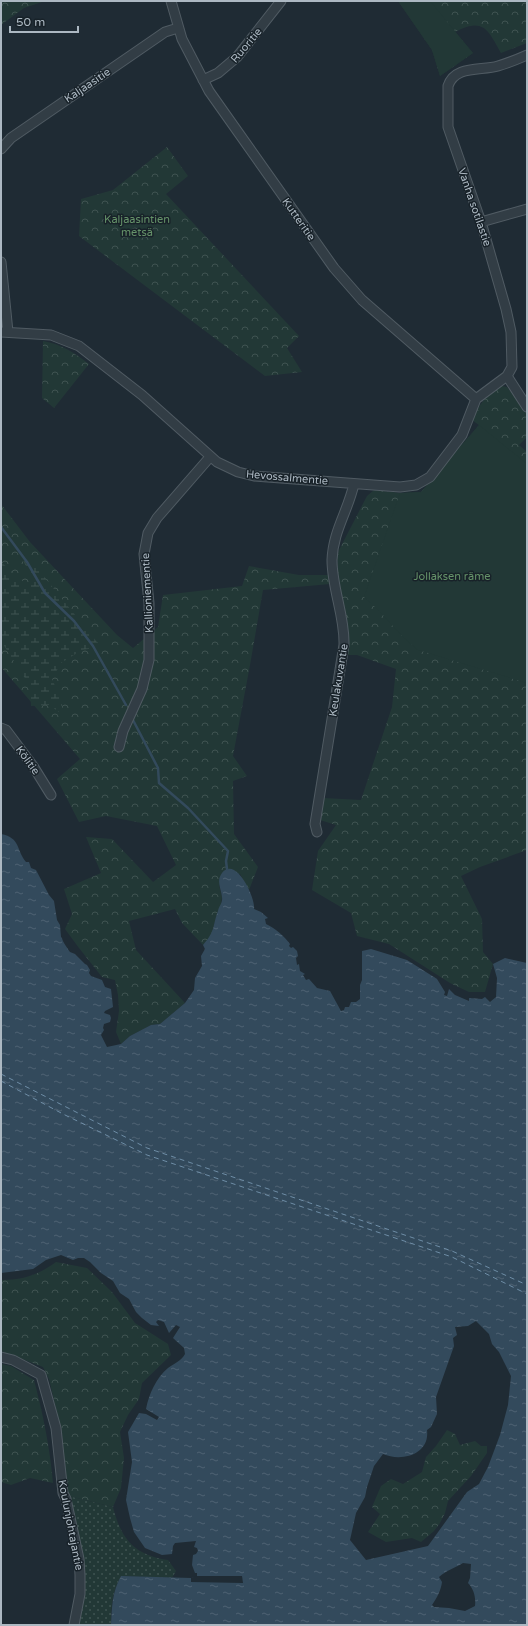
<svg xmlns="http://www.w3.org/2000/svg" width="528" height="1626" font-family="'Varela Round',sans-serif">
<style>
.grass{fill:url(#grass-dots)}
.forest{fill:url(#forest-crowns)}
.wetland{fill:url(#wetland-marsh)}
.park{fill:#223836}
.water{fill:url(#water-ripples);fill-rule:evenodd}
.pier{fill:#1f2b34}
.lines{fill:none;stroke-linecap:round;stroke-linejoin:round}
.stream{stroke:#334a5c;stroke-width:2.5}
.ferry{stroke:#6e8da6;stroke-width:1;stroke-dasharray:5 4;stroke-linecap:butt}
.minor-casing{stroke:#505b63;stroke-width:11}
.minor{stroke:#323d45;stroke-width:9}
.labels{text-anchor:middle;stroke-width:3;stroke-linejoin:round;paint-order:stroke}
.street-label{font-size:11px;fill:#acb8c2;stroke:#182229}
.park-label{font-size:11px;fill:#659269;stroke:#182229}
</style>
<defs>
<pattern id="grass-dots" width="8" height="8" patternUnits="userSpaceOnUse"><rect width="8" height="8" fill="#223836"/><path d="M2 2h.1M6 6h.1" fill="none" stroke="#3f5351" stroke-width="1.8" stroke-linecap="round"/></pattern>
<pattern id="forest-crowns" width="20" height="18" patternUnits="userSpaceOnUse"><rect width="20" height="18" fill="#223836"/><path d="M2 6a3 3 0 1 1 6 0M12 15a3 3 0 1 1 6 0" fill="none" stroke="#3f5351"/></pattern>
<pattern id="wetland-marsh" width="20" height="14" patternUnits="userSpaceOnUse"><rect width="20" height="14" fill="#223836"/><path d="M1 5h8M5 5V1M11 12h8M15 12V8" fill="none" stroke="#3f5351"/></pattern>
<pattern id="water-ripples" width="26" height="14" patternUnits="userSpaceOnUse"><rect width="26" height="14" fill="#334a5c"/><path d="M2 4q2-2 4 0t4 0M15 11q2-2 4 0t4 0" fill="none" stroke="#4e6272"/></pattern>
</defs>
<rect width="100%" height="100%" fill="#1f2b34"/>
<path class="grass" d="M69,1496L113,1507C121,1539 134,1555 168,1560L176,1571L172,1578L121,1576C112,1592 111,1607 111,1625H77C80,1611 84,1597 85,1582C85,1553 75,1523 69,1496Z"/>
<path class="forest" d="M1,1H45L24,8L1,25Z
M398,1H527V43L501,53C488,30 484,17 455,32L473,53L440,76L432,50Z
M167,147L188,176L166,194L299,336L287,348L302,372L265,376L79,236L81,199L113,190Z
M43,341C61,344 75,353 89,364L54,408L42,398Z
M502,386L507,387L527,412V437L519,445L527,452V850L480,867L461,876L482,919L483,952L493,964L485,992H469L450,983L389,944L357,936L351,913L312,890L318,851L336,825L320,820L323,798L361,800L392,707L396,669L357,655H346L343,609L338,574L337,554L367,496L374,490L400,493L421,492L479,425L472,420C480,403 486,395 502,386Z
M1,504L30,542L117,635L133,648L158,627L163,595L242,586L249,566L299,575H328L330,584L263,590L250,665L233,756L247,776L233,781L234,834L258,867L249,890L240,874L219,885L222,897L221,905L218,911L211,936L203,945L182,923L175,909L129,921L136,950L185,1003L160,1024L151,1025L130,1036L121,1044L116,1032L119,1011L118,995L115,980L102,977L79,948L65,929L72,914L64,889L101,873L86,837L112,839L153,882L176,865L157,826L106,816L79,822L57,779L80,759L1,667Z
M56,1262L87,1268L112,1292L135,1323L168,1344L171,1355L142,1383L139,1399L128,1415L120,1432L124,1458L121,1488L113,1507L69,1496L65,1471L62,1434L49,1379L43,1367L1,1351V1280C23,1280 38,1275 56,1262Z
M1,1364L11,1366L34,1380C43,1414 50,1448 53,1483L30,1478L11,1485L1,1482Z
M447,1430L455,1434L460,1445L475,1441L481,1446H487V1453L471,1476L448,1501L445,1513L440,1523L434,1531L421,1542L412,1538L386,1542L368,1532L380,1514L372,1507L381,1486L391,1479L403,1484L422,1472L426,1457L436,1446Z"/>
<path class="wetland" d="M17,552L33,563L101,647L82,650L61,663L52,679L62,702V714L49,705L31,706L30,686L1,641V562L26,584L34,578Z"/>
<path class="park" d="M398,1H430L473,53L440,76L432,50Z
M479,425L527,464V683L418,650C398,635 384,613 364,597L400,493L421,492Z"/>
<path class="water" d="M1,834C21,838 16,850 26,862H29L31,868L36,870L49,895L54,901L57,920L60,925L61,937L62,938C62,941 68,949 70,952L75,954L85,964L87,965L90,970L89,973L91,976L102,980L105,987L111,989L113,1007L105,1011L104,1013L110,1015L111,1018L110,1022L104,1024L103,1028L104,1030L101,1035L107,1047L121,1044L130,1036L151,1025L160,1024L185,1003L194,990L195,978L202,966L201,956L205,949L203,945C216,930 212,927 218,911C219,906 223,903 222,897C221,888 216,881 222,873C236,855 256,899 254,909L261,912L268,918L265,919L266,924C275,928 284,936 290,944L289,946L291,948L293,947L297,951L298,956L296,958L297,965L299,964L300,971L305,974L303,975L306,980L309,979L317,988L330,991L341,1011L344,1010L345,1007H349L351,1002H356L360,999V985L362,980V951L371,949L407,960L437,979L445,992L444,995L447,996L449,989L455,995L469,1001V998L482,999L485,997L490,1002L496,997L497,978L493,964L505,958L527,963V1625H111C112,1607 112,1592 121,1576L191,1578L197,1577V1573H195L192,1565L193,1555L196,1554L198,1551L197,1548L194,1547L196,1541L175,1543L173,1546L172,1554L162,1555L145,1548L134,1532L130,1518L126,1500L132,1462L128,1432L139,1413L146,1414L157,1420L159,1417L146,1409C149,1394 156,1378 168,1368C175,1363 181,1361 185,1354L184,1348L173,1338L180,1327L176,1325L169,1333L164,1322L158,1320L156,1322L159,1326L151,1325L142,1318L136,1312L129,1299L120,1293L113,1281L101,1273L90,1262L84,1258H78L73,1260L61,1255L46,1260L33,1269L1,1273ZM476,1321L489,1334L492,1344L499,1352L511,1376L508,1405L500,1435L488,1467L479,1484L467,1492L428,1546L366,1560L350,1540L356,1513L365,1497L367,1487L374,1466L383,1454C401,1462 430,1455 427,1430L431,1427L437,1414L436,1397L454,1346L453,1338L457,1335L455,1327L468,1326ZM463,1563L471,1564L470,1578L468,1583C474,1589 476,1598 475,1606L465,1611L449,1608L434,1607L432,1605C437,1598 441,1590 442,1582L439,1577C447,1570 455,1568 463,1563Z"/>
<path class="pier" d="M197,1576H242L243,1583L191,1582V1578Z"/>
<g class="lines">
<path class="stream" d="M1,527L27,562L45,593L74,621L93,646L126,705
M133,720L158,768L159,783L188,808L228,851L226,861L227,869"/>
<path class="ferry" d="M1,1074L147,1148L452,1251L527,1285
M1,1081L63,1114L147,1155L452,1257L527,1294"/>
<g class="minor-casing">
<path id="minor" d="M171,1L182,39L209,91L334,268L362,300L476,399
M203,80L218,73L237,57L281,1
M1,149L11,138L165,32L178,28
M481,222L527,209
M1,262L8,332
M1,332L51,335L79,346L142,395L217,462L238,472L254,476L400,487L416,485L430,477L462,435L476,399L507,376L512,367L511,332L506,309L481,222L448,127V86C455,65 481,71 498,66C508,63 518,59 527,55
M507,376L527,407
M1,728L6,730L33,766L51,795
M119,747L123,731L142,689L149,660V603L144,554L148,533L157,518L210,457
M317,832L315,824L344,645C345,616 332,589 332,560C333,531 348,511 354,484
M1,1357L13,1360L41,1375L56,1428L63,1493L66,1499L79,1559L80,1575V1594L74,1625"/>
</g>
<use href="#minor" class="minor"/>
</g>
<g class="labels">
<g class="street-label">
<text transform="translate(246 45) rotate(-50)" y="4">Ruoritie</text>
<text transform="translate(87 85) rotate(-34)" y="4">Kaljaasitie</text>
<text transform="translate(475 207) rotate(71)" y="4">Vanha sotilastie</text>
<text transform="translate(299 219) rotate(55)" y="4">Kutteritie</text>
<text transform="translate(287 477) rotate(5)" y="4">Hevossalmentie</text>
<text transform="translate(147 593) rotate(-93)" y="4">Kallioniementie</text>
<text transform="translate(338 680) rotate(-81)" y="4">Keulakuvantie</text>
<text transform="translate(28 760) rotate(54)" y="4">Kölitie</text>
<text transform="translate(71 1525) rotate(79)" y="4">Koulunjohtajantie</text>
</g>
<g class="park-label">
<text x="137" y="223">Kaljaasintien<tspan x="137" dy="13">metsä</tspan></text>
<text x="452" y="580">Jollaksen räme</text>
</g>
</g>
<rect width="528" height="1626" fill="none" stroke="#acb8c2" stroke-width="4"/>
<path d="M10 26v6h68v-6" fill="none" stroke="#acb8c2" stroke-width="2"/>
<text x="16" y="26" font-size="12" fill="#acb8c2" stroke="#182229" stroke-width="3" paint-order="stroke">50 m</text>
</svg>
